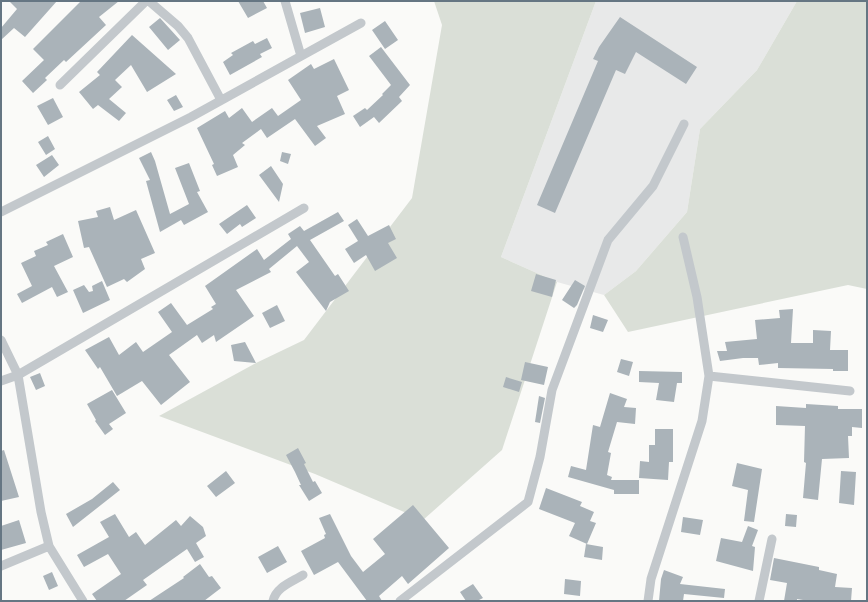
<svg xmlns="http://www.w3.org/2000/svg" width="868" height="602" font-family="'PT Sans',sans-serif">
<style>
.built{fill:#e8e9e9}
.green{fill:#dadfd7}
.building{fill:#aab3b9}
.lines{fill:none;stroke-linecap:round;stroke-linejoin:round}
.street{stroke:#c3c8cc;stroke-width:9}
</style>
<rect width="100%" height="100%" fill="#fafaf8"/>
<path class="built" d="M596,1H797L757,70L700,129L687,212L636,271L604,295L557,282L501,257Z"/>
<path class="green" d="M434,1H596L501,257L557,282L502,450L423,520L315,474L159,416L256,363L304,340L412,198L442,25Z
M797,1H867V289L848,285L628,332L604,295L636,271L687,212L700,129L757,70Z"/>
<path class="building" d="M9,1H57L25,37L14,28L1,40V28L17,9Z
M81,1H119L99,17L106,25L66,62L64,60L45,78L47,80L33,93L22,81L44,60L33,49Z
M238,1H263L267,8L248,18Z
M320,8L325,27L305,33L300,13Z
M620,17L697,67L686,84L636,52L625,74L616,70L555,213L537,205L598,61L593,59L599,47Z
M160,18L180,40L168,50L149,27Z
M385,21L398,40L385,49L372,30Z
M132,35L176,74L147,92L131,65L115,80L122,87L109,99L126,113L119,121L98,105L93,109L79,92L100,75L97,72Z
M267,38L272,48L260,54L262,57L230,75L223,62L233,55L231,53L253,41L255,44Z
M381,47L410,85L399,97L402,101L379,123L374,117L360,127L353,116L365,108L367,110L383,95L382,94L391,85L369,56Z
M334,59L349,90L337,96L345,114L317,126L326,138L315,146L295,119L267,138L261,129L242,143L245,145L233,155L238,167L217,176L212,165L214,164L197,128L225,111L229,118L242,108L252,122L272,108L278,116L301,100L288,80L311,64L314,69Z
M176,95L183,107L174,111L167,100Z
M53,98L63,117L48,125L37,106Z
M48,136L55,149L46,155L38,142Z
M151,152L155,161L170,214L189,204L175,168L189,163L200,191L197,192L208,212L184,225L181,220L160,232L146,181L150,180L139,158Z
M282,152L291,154L288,164L280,161Z
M52,155L59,165L44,177L36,165Z
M271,166L283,184L279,202L259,175Z
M247,205L256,218L242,227L240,224L227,234L219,224Z
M110,207L114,220L136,210L155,253L141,259L145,269L127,282L124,279L107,287L89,247L84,248L78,221L98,217L96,211Z
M338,212L344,221L310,240L335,276L338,274L349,291L330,302L326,311L296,272L309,262L297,246L269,269L271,272L236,290L254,316L216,342L214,335L202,343L197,335L169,355L190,382L161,405L142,381L117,396L100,367L98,369L85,350L109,337L119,355L136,342L143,352L172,332L158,312L171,303L187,325L213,309L211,307L216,304L205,286L257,249L264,260L291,239L288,234L300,226L304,231Z
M357,219L368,236L389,225L396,239L388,243L397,258L375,271L366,255L354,263L345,249L358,241L348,225Z
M63,234L73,257L54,266L68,292L57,297L52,287L22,303L17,294L32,286L21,263L36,256L34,251L48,245L46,242Z
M536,274L556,280L552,297L531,291Z
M575,280L585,286L577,305L574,308L562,300Z
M102,281L110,300L83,313L73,290L84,285L89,292L93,291L92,286Z
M277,305L285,321L270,328L262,313Z
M793,309L791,343H813V330L831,331L830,350H848V371H833V369L778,368V363L759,365L758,358H743L720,361L717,351H727L725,342L757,339L755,320L780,318L779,310Z
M593,315L608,320L603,332L590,328Z
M245,342L256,363L234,361L231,345Z
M621,359L633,362L629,376L617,372Z
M525,362L548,367L544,385L521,380Z
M639,371L682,372V383H677L674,402L656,400L659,383L639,382Z
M40,373L45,386L36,390L30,377Z
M506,377L522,382L519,392L503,387Z
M112,390L126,413L109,424L113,429L105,435L95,421L96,420L87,404Z
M610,393L627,399L624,407L636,408L635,424L617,422L608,452L611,453L607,475L612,477L611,480H639V494H614V490L568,477L571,466L586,470L593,425L600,427Z
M539,396L545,398L540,423L535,422Z
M806,404L838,406V409H862V428L852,427V436H848L849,458L822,459L818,500L803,498L806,463L804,462L805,426L776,425V406L806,408Z
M655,429H673V462H669L668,480L639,478L640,461L649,462V445H655Z
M298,448L306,463L304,464L313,482L315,481L322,493L309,501L299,485H301L295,472L286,455Z
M4,450L19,497L1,501V451Z
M737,463L762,469L754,522L744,521L748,490L732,486Z
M226,471L235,483L216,497L207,486Z
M841,471L856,472L854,505L839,503Z
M113,482L120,490L73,527L66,514L92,499Z
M546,488L582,502L580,506L594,512L590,521L596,523L587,544L569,536L575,523L539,509Z
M413,505L449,548L408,584L402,576L379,596L382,601H367L338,562L314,575L301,551L325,538L324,535L326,534L319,518L330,514L351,556L363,572L385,554L373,539Z
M115,514L129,537L136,532L145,545L176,520L181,526L190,516L203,527L206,536L196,543L204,557L195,562L187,549L143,580L147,585L124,601H97L92,594L121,574L108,554L84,567L77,555L109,537L100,522Z
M786,514L797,515L796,527L785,526Z
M683,517L703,520L700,535L681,532Z
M19,520L26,543L1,550V526Z
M748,526L758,530L752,546L755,547L753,571L716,561L721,538L742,542Z
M586,544L603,547L602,560L584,557Z
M278,546L287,562L267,573L258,557Z
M774,558L819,567V570L837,574L835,587L852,588L851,601H809L797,599V601H784L787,583L770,580Z
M200,564L209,577L212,576L221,588L204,601H149L184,578L183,577Z
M664,570L683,577L680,584L725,589L724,598L684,594L683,601H659L661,579Z
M52,572L58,586L49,590L43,576Z
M565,579L581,581L580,596L564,594Z
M473,584L483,598L477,601H466L460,592Z"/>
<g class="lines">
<path class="street" d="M149,1L178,26L188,38L221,100
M285,1L301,56
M60,85L146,1
M1,212L191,117L361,23
M1,340L18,375L41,512L49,546L83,601
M709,376L850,391
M1,381L18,375L304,208
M1,566L49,546
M273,601C276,587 292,582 303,575
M400,601L528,502L540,457L552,390L608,240L653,186L684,124
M648,601L651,579L702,421L709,376L697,297L683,237
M759,601L772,539"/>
</g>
<rect width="868" height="602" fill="none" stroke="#657683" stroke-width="4"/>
</svg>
